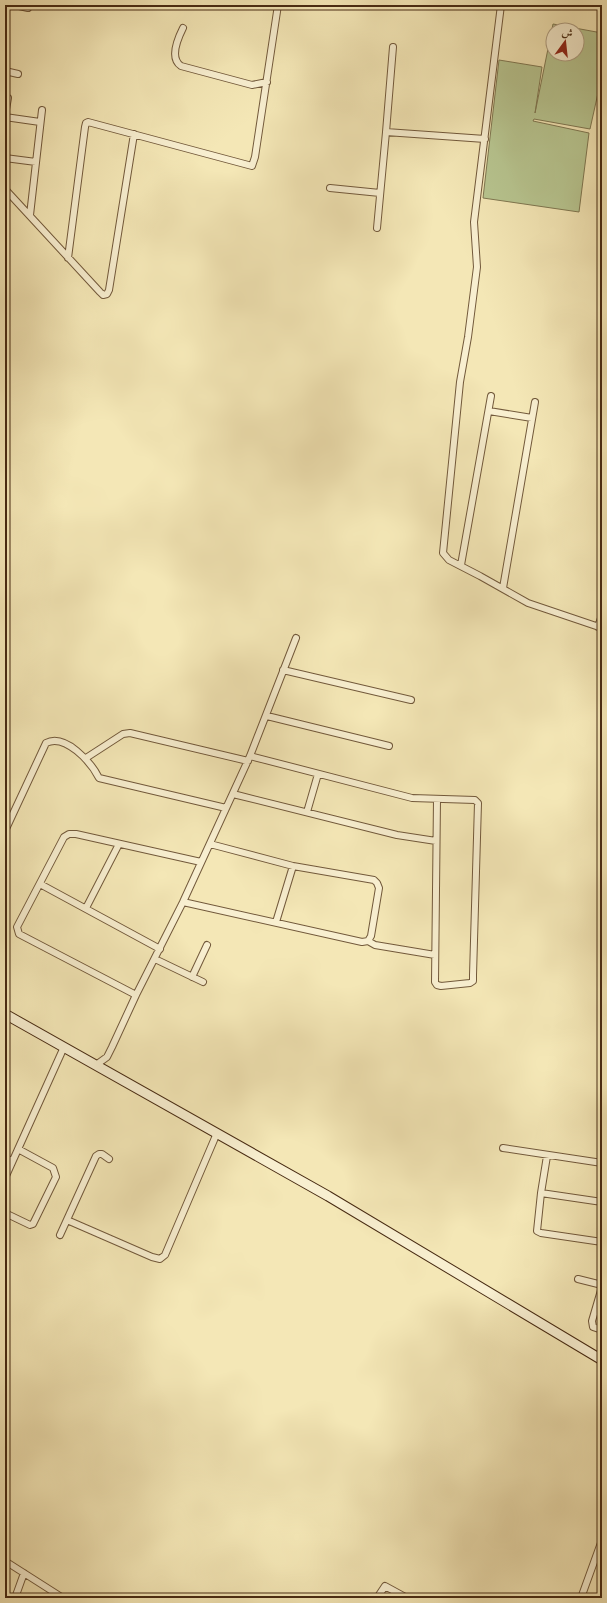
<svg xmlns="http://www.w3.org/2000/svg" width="607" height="1603" font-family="'Libre Bodoni',Amiri,serif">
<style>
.green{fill:#b8c691;stroke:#807852;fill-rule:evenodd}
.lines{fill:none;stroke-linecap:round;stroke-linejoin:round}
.street-casing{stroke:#72593b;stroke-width:8}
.secondary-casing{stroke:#472a12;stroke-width:11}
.street{stroke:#f8efd0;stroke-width:6}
.secondary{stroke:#f8efd0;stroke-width:9}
</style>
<rect width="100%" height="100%" fill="#f4e7b6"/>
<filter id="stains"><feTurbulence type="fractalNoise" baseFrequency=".005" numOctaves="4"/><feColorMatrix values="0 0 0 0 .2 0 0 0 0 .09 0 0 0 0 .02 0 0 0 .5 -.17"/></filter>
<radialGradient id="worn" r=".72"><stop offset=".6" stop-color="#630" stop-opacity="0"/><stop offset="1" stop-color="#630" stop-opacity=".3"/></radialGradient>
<path class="green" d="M553,24L602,33V75L590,129L534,119L533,121L589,133L579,212L483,198L499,60L542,67L535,113ZM553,30H577V54H553Z"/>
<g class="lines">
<g class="street-casing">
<path id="street" d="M15,5L28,8
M501,5L474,222L477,267L468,337L460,382L443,553L449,560L480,576L528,603L602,628
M183,28C178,38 169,58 181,66L252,85L267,82
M393,47L386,132L485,139
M5,71L18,74
M5,115L8,98
M5,117L40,122
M5,158L36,162
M330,188L380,193
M5,189L100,292L103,295L107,294L109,290L134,134
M30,215L42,110
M377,228L386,132
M68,258L85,127L86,123L88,122L252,166L255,157L278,5
M489,411L532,418
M461,565L491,396
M503,588L535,402
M598,627L602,615
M283,670L411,700
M267,716L389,746
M250,756L412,798L475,800L478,803L473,975V981L470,983L441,986L437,985L435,982L437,799
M86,758L123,734L130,733L248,761
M233,794L397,835L436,841
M307,812L318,774
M5,831L46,743C65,733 91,762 99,778L226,808
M40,884L160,949
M183,902L362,942L368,941L371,936L379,888L377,883L374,880L293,866L210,844
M86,908L119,844
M276,922L293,866
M368,941L375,945L435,955
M155,959L203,982
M192,977L207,945
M136,995L19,934L17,927L64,837L69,834H76L201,862
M96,1065L107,1057L112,1047L136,995L183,902L250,756L296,638
M503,1148L602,1163
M547,1156L541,1193L537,1231L541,1233L602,1242
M5,1158L12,1161
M5,1178L64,1047
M541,1193L602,1202
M5,1213L30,1225L33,1224L56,1177L53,1168L18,1149
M67,1220L152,1257L160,1259L165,1255L217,1133
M60,1235L96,1156L99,1154H102L109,1159
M578,1279L602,1285
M602,1287L592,1321L593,1327L602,1330
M5,1561L63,1598
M15,1598L24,1573
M377,1598L385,1586L407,1598
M581,1598L602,1540"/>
</g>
<g class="secondary-casing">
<path id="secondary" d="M5,1014L328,1196L602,1360"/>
</g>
<use href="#street" class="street"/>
<use href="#secondary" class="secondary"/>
</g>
<rect width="607" height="1603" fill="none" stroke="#f4e7b6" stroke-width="20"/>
<rect x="6" y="6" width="595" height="1591" fill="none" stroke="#472a12" stroke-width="2"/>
<rect x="10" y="10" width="587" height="1583" fill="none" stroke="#472a12"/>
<g transform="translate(565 42) rotate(15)"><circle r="19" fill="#f8efd0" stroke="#b1a084"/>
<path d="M0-3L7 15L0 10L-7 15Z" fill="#8f2418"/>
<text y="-6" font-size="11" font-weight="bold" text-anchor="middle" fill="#472a12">ش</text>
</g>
<rect width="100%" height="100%" filter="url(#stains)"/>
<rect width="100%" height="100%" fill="url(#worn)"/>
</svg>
